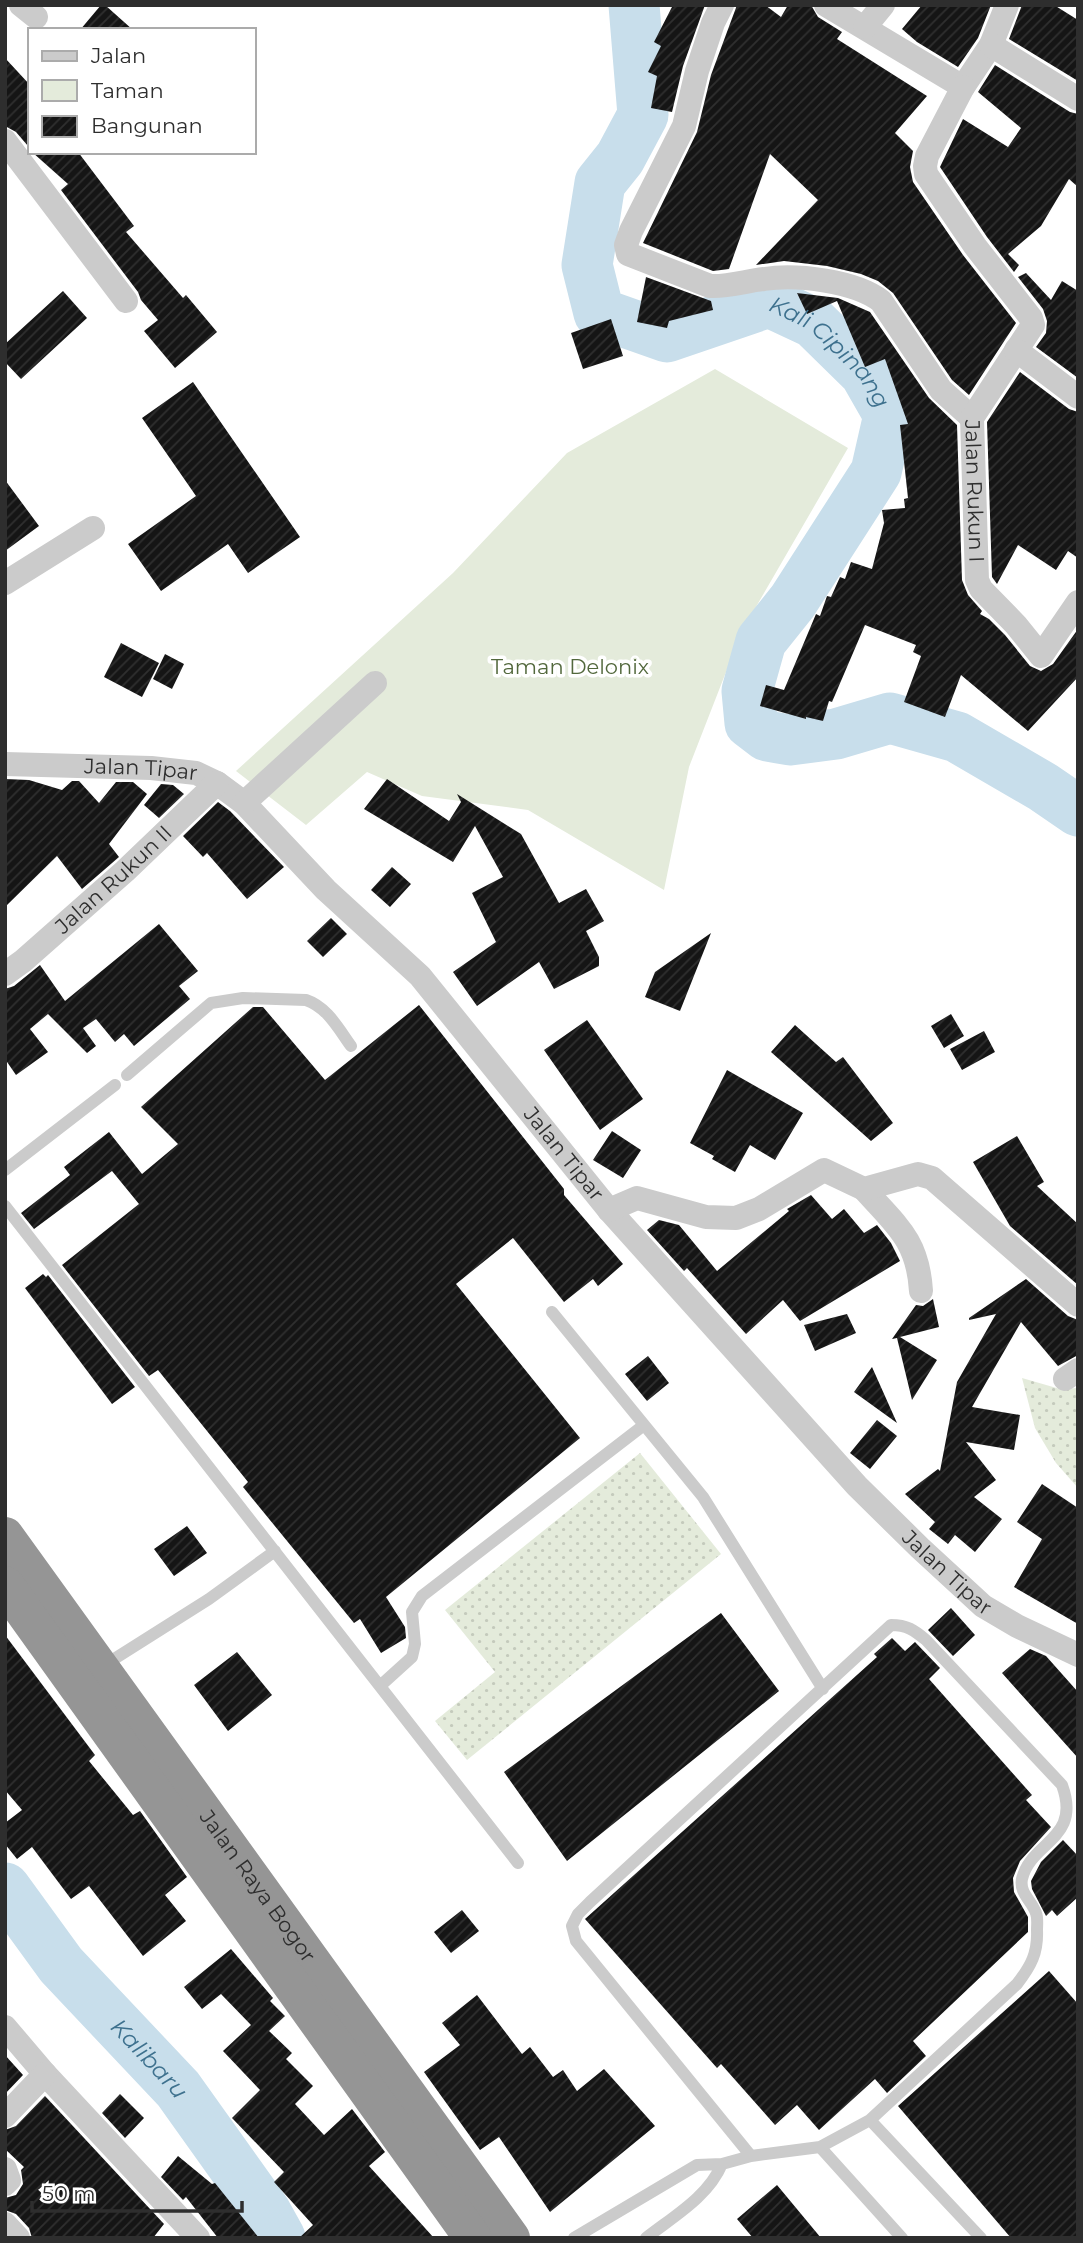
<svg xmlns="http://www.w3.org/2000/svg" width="1083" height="2243" font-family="Montserrat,sans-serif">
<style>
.grass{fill:url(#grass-dots)}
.park{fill:#e4ebdb}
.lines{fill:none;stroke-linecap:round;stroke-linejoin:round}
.river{stroke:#c8deeb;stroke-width:51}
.building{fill:url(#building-hatch)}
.lane{stroke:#cbcbcb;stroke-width:12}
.street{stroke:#cbcbcb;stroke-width:24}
.highway{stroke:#959595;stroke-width:38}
.labels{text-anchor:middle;stroke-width:7;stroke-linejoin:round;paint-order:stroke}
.street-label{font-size:21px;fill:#2e2e2e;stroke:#fff}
.park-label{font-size:21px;fill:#52683c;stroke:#fff}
.water-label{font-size:23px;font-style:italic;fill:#3e718e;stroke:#fff}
</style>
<defs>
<pattern id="grass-dots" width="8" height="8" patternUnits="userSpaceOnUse" patternTransform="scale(1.75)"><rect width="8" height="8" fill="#e4ebdb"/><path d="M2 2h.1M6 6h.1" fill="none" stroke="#c4cabc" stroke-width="1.8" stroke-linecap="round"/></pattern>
<pattern id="building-hatch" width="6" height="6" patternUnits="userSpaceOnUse" patternTransform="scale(1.75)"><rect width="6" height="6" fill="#151515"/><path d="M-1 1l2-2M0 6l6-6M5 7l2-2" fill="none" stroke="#2f2f2f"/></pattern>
</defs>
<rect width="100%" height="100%" fill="#fff"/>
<path class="grass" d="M1022,1378L1060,1389L1078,1388V1488L1056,1463L1035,1428Z
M640,1453L721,1554L467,1760L435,1721L495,1672L445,1610Z"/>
<path class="park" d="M715,369L848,448L742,631L689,767L664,890L528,810L422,796L367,772L306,825L236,771L453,573L567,453Z"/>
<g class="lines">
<g class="river">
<path id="s1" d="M634,5L643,115L620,158L600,183L587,265L599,313L667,337L769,302L814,323L865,373L889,415L876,472L793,601L761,641L747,691L750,723L767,736L790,740L836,734L890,718L957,737L1043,787L1078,811"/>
<path id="s2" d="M5,1888L61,1965L178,2089L265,2211L280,2238"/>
</g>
</g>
<path class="building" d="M101,5H105L133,30H80Z
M673,5H705L683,66L672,112L651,108L657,76L648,72L661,46L654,42Z
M737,5H765L781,17L788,5H811L818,17L842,32L837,39L927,96L895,133L913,151L910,167L913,182L963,255L1016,323L969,395L952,380L893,293L878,281L861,274L827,266L784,261L756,265L818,200L770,154L729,269L713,271L643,243L697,132L711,75Z
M922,5H991L978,38L958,67L917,42L902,29Z
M1022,5H1054L1078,20V81L1009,39Z
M5,58L30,85V144L28,146L16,132L5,126Z
M995,65L1070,112L1078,114V187L1069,179L1041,226L1008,254L1019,265L1014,272L987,237L940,167L963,119L1008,147L1021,128L978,92Z
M32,152H78L134,226L126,232L183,298L186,295L217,332L175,368L144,331L158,320L141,300L138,292L61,190L68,184Z
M1026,273L1051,300L1062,281L1078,291V378L1036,347L1046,333L1047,321L1043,309L1018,277Z
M646,277L711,301L713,310L669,321L667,328L637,322Z
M63,291L87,318L21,379L5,362V344Z
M797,293L838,298L870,312L929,398L957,425L962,580L968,595L982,611L980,614L989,619L1005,635L1030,666L1041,671L1053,664L1078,629V677L1028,731L961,675L945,717L904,702L921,656L913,652L916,645L865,625L832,702L829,701L823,721L806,717V719L760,706L766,685L784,690L816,614L820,616L827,596L831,597L840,577L845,579L851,562L872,569L884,523L882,510L905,508L904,499L908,498L900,425L908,424L885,359L865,367L837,301L807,314Z
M611,319L623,356L583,369L571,333Z
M1020,372L1069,409L1078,412V558L1068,551L1056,570L1018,545L997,584L992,577L987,422Z
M193,382L300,537L248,573L228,544L161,591L128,544L196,496L142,418Z
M5,480L39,526L5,551Z
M121,643L159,663L142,697L104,677Z
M165,654L184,664L172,689L153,679Z
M5,779L29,780L62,790L72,781H79L99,803L116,782H133L147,794L109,844L119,857L82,889L57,856L5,907Z
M387,779L449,821L461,802L457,794L521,834L559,903L586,889L604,921L586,931L599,957V966L554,989L539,962L477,1006L453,972L496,942L472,893L503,877L475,826L453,862L364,809Z
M161,784L173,785L184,794L159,818L144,805Z
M218,802L230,811L284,867L247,899L207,853L203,857L183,836Z
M392,867L411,884L390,907L371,890Z
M331,918L347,934L323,957L307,941Z
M159,924L198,971L179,986L190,999L134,1046L124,1034L115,1042L96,1019L83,1028L96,1046L87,1053L48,1014L30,1029L48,1052L16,1075L5,1059V989L14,986L40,965L65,1001Z
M711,933L680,1011L645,997L655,972Z
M419,1005L564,1189V1195L623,1264L598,1286L593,1279L564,1302L513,1238L456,1284L580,1438L386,1597L405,1627L406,1638L381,1653L360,1619L354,1623L243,1487L248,1482L158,1370L149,1376L62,1265L139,1204L112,1171L34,1229L21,1213L70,1175L64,1167L109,1132L142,1174L178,1144L141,1107L253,1007H263L325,1080Z
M951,1014L964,1036L944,1048L931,1026Z
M587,1020L643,1099L600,1130L544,1050Z
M795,1025L836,1062L843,1057L893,1123L871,1141L771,1052Z
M984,1031L995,1052L962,1070L950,1049Z
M727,1070L803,1113L775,1160L750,1145L735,1172L712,1159L714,1156L690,1143Z
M612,1131L641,1150L623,1178L593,1160Z
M1017,1136L1044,1182L1037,1186L1078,1224V1285L1010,1226L973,1162Z
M811,1195L832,1219L844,1209L864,1233L877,1225L891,1243L900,1261L800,1321L783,1300L746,1334L687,1268L684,1271L647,1230L659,1220L679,1225L717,1271L789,1211L787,1209Z
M43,1274L46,1277L48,1275L135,1387L112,1404L25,1288Z
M1026,1279L1068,1316L1078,1320V1355L1058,1366L1021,1322L972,1407L1020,1415L1014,1450L966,1442L996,1480L974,1497L1002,1519L975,1552L955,1535L948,1544L929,1529L935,1522L905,1494L938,1469L940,1471L957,1382L996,1314L969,1320V1318Z
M933,1299L939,1327L900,1337L937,1360L912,1400L897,1338L892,1339L916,1305L923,1306Z
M847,1314L856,1333L815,1351L804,1325Z
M648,1356L669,1383L647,1401L625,1374Z
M872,1367L897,1423L854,1392Z
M877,1420L897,1436L870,1469L850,1453Z
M1042,1484L1078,1508V1624L1014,1587L1042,1539L1017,1522Z
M187,1526L207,1553L174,1576L154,1549Z
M951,1608L975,1635L953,1656L928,1630Z
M721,1613L779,1691L567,1861L504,1772Z
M5,1635L95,1755L89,1761L133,1815L140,1811L187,1877L165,1895L186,1921L143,1956L89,1886L71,1899L32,1847L17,1859L5,1844V1823L22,1810L5,1790Z
M892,1638L905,1651L915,1642L940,1668L929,1679L1032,1795L1026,1800L1051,1827L1020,1861L1013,1878L1014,1892L1028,1917V1932L913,2041L926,2056L887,2093L875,2079L819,2130L797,2105L775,2125L721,2064L717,2068L585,1919L877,1657L874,1654Z
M1030,1649L1046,1656L1078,1692V1758L1002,1673Z
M237,1652L272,1695L228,1731L194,1685Z
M1063,1840L1078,1856V1897L1057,1916L1052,1910L1046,1916L1032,1889L1031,1881L1041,1862Z
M462,1910L479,1931L451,1953L434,1932Z
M231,1949L273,1998L270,2001L285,2016L269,2031L292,2053L286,2059L313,2086L295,2104L324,2135L352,2109L385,2152L369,2166L434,2238H299L313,2225L274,2182L284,2172L232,2118L260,2090L223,2051L251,2025L221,1994L202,2009L184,1987Z
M1049,1971L1078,2004V2238H1011L898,2106Z
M477,1995L522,2054L530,2047L553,2077L563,2070L577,2091L604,2069L655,2126L550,2212L499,2137L480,2150L424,2072L460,2045L442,2023Z
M5,2055L23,2075L5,2094Z
M120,2094L144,2118L125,2138L102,2113Z
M45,2096L164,2224L153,2238H32L29,2228L16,2214L5,2210V2198L16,2195L23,2184L21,2170L24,2167L5,2149V2130L16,2126Z
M178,2156L212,2184L215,2183L259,2238H218L186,2197L183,2200L161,2177Z
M777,2185L821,2238H753L737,2219Z"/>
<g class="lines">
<path class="lane" d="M127,1075L211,1003L243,998L306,1000C327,1007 338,1028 351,1046
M5,1170L115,1085
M5,1206L518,1863
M552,1312L703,1497L823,1689
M103,1666L209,1599L275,1551
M380,1686L412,1657L415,1644L412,1612L422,1596L644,1425
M870,2120L981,2238
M820,2147L902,2238
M722,2164L751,2156L820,2147L870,2120L1017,1984C1031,1966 1038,1953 1037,1930C1037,1925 1038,1918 1036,1913C1032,1901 1019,1893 1022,1879C1031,1841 1082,1840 1062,1785L926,1640C914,1630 907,1625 891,1625L590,1902L578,1914L572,1926L576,1941L751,2156
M574,2238L697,2165L722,2164C708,2197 674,2216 646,2238"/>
<g class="street">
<path d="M21,5L36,17"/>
<path d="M722,5L713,23L697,71L684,126L631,231L626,245L628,254L710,286C728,287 746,281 764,279C797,274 855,281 881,301L941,390L972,418"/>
<path d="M826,5L963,87L991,45L1007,5"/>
<path d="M865,27L883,5"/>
<path d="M991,45L1078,99"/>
<path id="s3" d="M963,87L927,156L925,166L926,174L975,246L1031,318L1033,325L972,418L977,580L981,589L1016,625L1041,656L1078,602"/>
<path d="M5,141L126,301"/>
<path d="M1016,350L1078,397"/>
<path d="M5,583L93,528"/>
<path id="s4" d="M5,764L151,768L196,773L217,783L244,803L326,890L420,976L609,1210L857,1486L920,1548L983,1606L1017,1626L1078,1655"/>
<path d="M244,803L375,683"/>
<path id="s5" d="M5,974L23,961L125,871L217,783"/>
<path d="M864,1189C896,1225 918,1240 921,1291"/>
<path d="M609,1210L637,1198L706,1217L736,1218L759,1209L824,1170L864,1189L918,1174L932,1178L1078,1305"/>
<path d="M1065,1379L1078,1370"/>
<path d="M5,2027L45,2074L198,2238"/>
<path d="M5,2116L45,2074"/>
<path d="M5,2169L9,2180L5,2184"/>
<path d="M5,2224L18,2238"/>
</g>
<g class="highway">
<path id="s6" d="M5,1536L511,2238"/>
<path d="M5,1585L473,2238"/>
</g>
</g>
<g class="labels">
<g class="street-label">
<text dy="7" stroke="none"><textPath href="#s3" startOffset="466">Jalan Rukun I</textPath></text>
<text dy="7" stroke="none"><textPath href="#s4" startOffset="136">Jalan Tipar</textPath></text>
<text dy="7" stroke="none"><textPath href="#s5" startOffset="144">Jalan Rukun II</textPath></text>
<text dy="7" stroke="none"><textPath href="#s4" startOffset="724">Jalan Tipar</textPath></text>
<text dy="7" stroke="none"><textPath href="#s4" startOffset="1292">Jalan Tipar</textPath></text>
<text dy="7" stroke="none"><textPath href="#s6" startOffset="432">Jalan Raya Bogor</textPath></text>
</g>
<g class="park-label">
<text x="570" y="674">Taman Delonix</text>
</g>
<g class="water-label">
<text dy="8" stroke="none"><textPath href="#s1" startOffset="584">Kali Cipinang</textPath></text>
<text dy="8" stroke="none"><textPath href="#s2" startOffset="224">Kalibaru</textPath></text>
</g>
</g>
<rect width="1083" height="2243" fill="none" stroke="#2e2e2e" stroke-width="14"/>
<rect x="28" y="28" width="228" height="126" fill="#ffffff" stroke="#ababab" stroke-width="2"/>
<rect x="42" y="51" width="35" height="10" fill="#cbcbcb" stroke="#ababab" stroke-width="2"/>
<text x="91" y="63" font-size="21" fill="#2e2e2e">Jalan</text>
<rect x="42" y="80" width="35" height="21" fill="#e4ebdb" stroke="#ababab" stroke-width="2"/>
<text x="91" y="98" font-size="21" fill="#2e2e2e">Taman</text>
<rect x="42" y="116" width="35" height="21" fill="url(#building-hatch)" stroke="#ababab" stroke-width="2"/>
<text x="91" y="133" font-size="21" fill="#2e2e2e">Bangunan</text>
<path d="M32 2201v10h210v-10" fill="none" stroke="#2e2e2e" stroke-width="3.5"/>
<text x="42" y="2201" font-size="21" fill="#2e2e2e" stroke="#ffffff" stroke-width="5" paint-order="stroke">50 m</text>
</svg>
